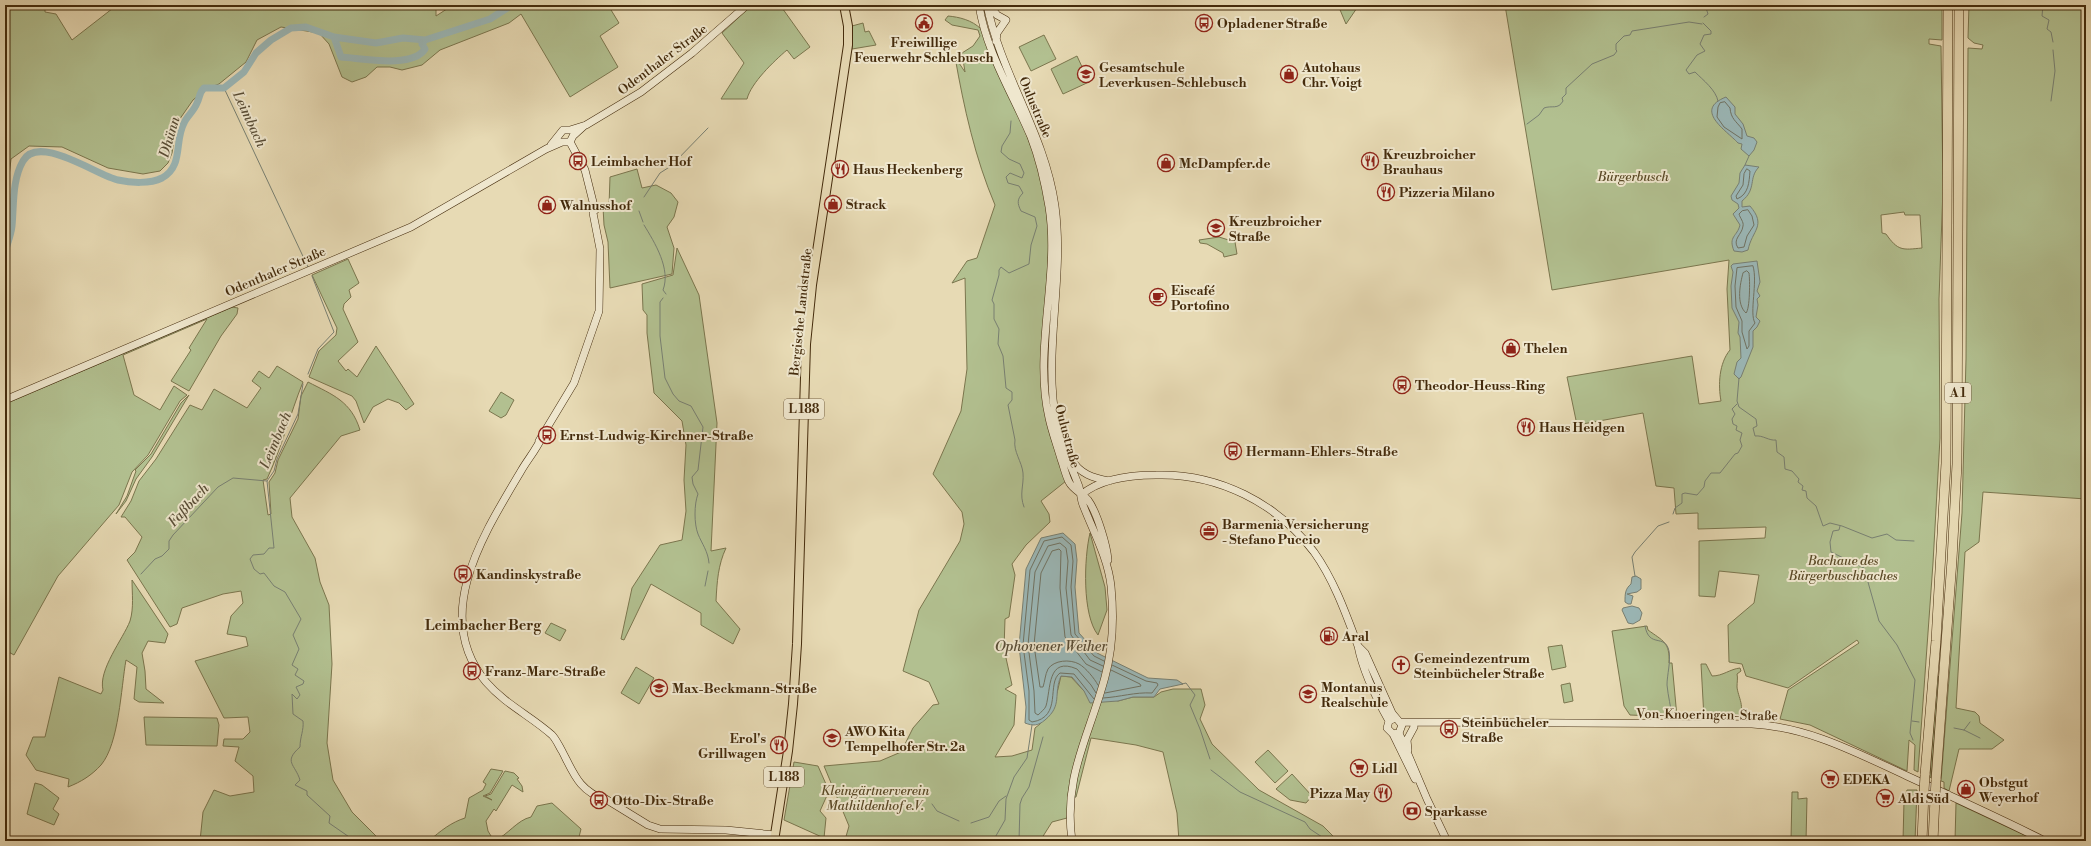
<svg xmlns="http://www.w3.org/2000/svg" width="2091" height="846" font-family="'Libre Bodoni',serif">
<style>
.green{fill:#b2c090;stroke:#7b764e;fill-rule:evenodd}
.water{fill:#9bb8b8;stroke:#788073}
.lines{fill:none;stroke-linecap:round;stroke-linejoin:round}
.shore{stroke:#707262;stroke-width:1}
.stream{stroke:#788073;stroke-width:1}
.river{stroke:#9bb8b8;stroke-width:7}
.secondary-casing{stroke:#442b0c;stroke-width:8}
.primary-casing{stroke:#442b0c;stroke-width:10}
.highway-casing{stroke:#442b0c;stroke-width:10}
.secondary{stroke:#efe7ce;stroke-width:7}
.primary{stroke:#e7dab4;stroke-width:8}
.highway{stroke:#e7dab4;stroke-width:9}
.highway-bridge-casing{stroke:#442b0c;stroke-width:10;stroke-linecap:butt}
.highway-bridge{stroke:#e7dab4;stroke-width:9}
.labels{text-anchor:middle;stroke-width:4;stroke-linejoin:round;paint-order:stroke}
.shield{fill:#efe7ce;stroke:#776346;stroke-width:1}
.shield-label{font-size:12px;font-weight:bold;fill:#442b0c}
.poi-label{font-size:13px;font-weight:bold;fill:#442b0c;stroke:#efe7ce;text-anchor:start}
.street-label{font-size:13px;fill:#442b0c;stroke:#efe7ce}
.park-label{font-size:13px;font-style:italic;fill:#5a4926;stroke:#efe7ce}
.water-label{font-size:14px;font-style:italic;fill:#5a4e37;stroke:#efe7ce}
.neighbourhood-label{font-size:14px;font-weight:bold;fill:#442b0c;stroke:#efe7ce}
</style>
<rect width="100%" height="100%" fill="#e7dab4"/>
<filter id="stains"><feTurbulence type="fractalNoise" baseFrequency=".005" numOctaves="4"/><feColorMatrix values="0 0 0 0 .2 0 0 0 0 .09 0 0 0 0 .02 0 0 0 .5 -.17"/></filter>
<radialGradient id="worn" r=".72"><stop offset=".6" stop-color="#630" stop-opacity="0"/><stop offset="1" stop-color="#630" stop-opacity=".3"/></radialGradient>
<path class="green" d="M5,5H45V12L56,14L72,40L117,5H436V16L453,5H608L619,23L600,36L618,67L570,97L521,14L509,23L440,50L422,65L402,70L390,67H377L366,77L352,82L342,77L329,44L319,33L281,27L257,40L246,62L219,84L208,88L193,100L177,123L172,153L168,163L160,171L143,174L108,168L62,147L29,146L11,159L5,212Z
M752,5H780L810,47L794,59L787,50C774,61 751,83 747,99H721L744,63L722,33Z
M1338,5H1359L1346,24Z
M1505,5H1942V40L1929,39V44L1941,46L1943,188L1939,299L1940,438L1933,563L1918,772L1914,770L1915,745L1909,740L1907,771L1810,725L1780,719L1788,690L1859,643L1857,640L1788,688L1746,676L1742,664L1729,662L1728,625L1754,603L1759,575L1719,571L1715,597L1699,596V541L1765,538L1766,527L1698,529V513L1676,514L1674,488L1656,486L1643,413L1577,425L1567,377L1692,356L1699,404L1721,401C1718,385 1719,363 1730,350L1727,289L1729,260L1552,290ZM1904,212L1905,215H1920L1922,248C1902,250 1898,251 1886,234L1882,233L1881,215Z
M1969,5H2086V499L1983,492L1979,542L1965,552L1956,708L1975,712L1979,716L1980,723L2004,740L1992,749H1959L1949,791L1944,788V782L1941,781L1962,513L1966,359L1968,48L1982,49L1983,45L1974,43L1968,38Z
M948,16C959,17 972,20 981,29L1021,120L1036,159L1046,198L1049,242L1042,387C1044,420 1054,450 1066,481L1041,501L1049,514L1050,522L1026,545L1012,564L1015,575L1009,617L1005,619L1004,649L1012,685L1005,689L1016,695L1014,725L995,757L1012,756L1032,750L1035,728L1040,724L1057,693L1061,676L1071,677L1084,691L1118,701L1133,697H1154L1161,692L1173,689H1201L1205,705L1200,719L1212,744L1259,790L1323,826L1338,841H1179L1177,813L1163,752L1136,745L1091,738L1076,797L1069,798L1067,818L1052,822L1040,841L845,840L849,826L824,766L880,761L901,752L913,728L933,705L939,704L929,682L903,671L919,610L960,541L964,524L962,512L933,474L961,411L967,369L965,278L952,283L967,261L977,258L995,205C975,158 964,108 955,57L965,72L962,53L973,46L980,36L978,30L952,25L945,20Z
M863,23L865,32L869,31L876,45L852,49V26Z
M1044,35L1056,59L1031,71L1019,47Z
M1077,56L1089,82L1063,94L1051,69Z
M637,169L642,188L656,185L671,193L678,202L674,217L667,227L674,248L672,274L610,288L608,242L604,225L603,207L609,206L610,177Z
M1219,237L1235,242L1237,254L1224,257L1223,253L1207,244L1200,243L1199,240Z
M677,248L699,295L717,423L711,551L726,548C718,565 717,582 716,601L740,629L733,644L701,625V613L651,584L624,640L621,639L632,588L660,545L682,540L686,511L684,480L686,445L682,421L654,393L647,333V315L643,310L642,284L673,275Z
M348,259L359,283L349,290L351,297L344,304L343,309L358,342L338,361L346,371L348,369L357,377L376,346L414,404L406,410L399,403L388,399L373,407L364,423L356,401L352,396L309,377L319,351L336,335L337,328L312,275Z
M232,307L238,308L237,314L221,336L189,391L171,381L191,350L189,348L207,319L123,355L134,395L160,410L174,386L187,395L180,401L148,455L132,472L119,505L58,576L14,655L5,650V404Z
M277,366L303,382C290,414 282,447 267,479L263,480L268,515L271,514L269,482L275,473L278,460L298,419L301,396L308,382C333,395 351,401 360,430L341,436L290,498L292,517L315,558L320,582L329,605L332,664L327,743L333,780L352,812L381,841H200L203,812L214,790L230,796L254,792L253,776L235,761L239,747L223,746L224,739H243L250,732L248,717L224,718L195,661L248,646L246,637L227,634L231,616L243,603L241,591L223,594L182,608L177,624L170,627L127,560L135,552L142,537L125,517H121L131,501L139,481L156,459L190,405L202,410L214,389L247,408L261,388L252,381L259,371L269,378Z
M501,392L514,400L506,415L501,418L489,411Z
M189,395L152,457L136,479L126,501L116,514L127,496L136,471L135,470L151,454L181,403Z
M1090,533L1105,587L1107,610L1098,635C1082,615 1084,558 1090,533Z
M132,580L168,634L165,643L148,641L142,653L145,671L146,689L164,703L139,702L134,699L137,667L126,660C121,688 119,744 101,765C92,775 81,782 68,787L69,779L36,770L26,755L33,737H45L59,677L101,694L103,690C98,670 123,639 130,621C134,608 132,593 132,580Z
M551,623L566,630L560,641L545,633Z
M1647,626L1648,630C1663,641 1670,642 1669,663H1672L1677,717L1630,715L1624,706L1612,631Z
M1562,645L1566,667L1552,670L1548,647Z
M1701,664H1706L1712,676C1723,676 1730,669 1740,668L1741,671L1737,674C1738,678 1737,682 1737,687C1738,697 1746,708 1738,718H1704Z
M636,667L654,678L639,704L621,693Z
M1937,676L1939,677L1931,778L1930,777Z
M1570,683L1573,701L1564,703L1561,685Z
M144,717L217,718L219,725L217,746L146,745Z
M1268,750L1288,771L1275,783L1255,762Z
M794,762L818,766L829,791L820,811L826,818L824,838L784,820Z
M491,769L503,771L490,793L483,796L492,800L485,796L491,794L505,771L514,773L519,778L517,779L522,786L523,792L512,785L496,811L494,809L486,821L488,831L494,841C508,835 517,820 531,817L537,806L552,803L581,829L578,841H429C440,831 452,822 465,818L469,798L483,790L486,784L483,782Z
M1292,774L1312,796L1306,803L1290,800L1276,789Z
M35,783L42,785L59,798L53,809L59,814L54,825L27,814Z
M1907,790H1917L1915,841H1903L1904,801Z
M1792,792H1798V799L1807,798L1806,841H1791Z
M1956,803L2037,841H1955Z"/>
<path class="water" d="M1726,97L1735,107V114L1743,124L1747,136L1754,138L1757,142L1754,150L1749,156L1741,149L1742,144L1738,143C1726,130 1693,110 1726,97Z
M1745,165L1759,167C1748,178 1757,189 1742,201V207L1750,206C1767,226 1752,230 1748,250L1742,252L1734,251C1728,236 1737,237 1740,225L1733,214L1739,208L1738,204L1732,200L1731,196L1739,183L1740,173Z
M1757,261L1760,282L1757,291L1760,296L1757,299L1758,305L1756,317L1760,321L1757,327L1753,331V347L1741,377L1739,379L1734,374L1737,362L1741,358L1740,337L1738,333L1739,322L1732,308L1731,286L1733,272L1731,266L1733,264Z
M1063,533L1075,544L1077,560L1075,587L1079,633L1097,653L1148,678L1177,680L1183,684L1160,689L1154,697H1133L1118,701L1090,703L1084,691L1072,677L1061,676C1053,694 1063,705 1045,720C1038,726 1033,726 1025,723L1026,707L1019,646L1026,569L1041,538Z
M1632,577L1636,576L1641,579V589L1637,592L1627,594L1633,596L1631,604H1628L1625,602C1625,594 1625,589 1631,584Z
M1632,606L1639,608L1642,613L1640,620L1633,624L1628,623L1622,610L1623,608Z"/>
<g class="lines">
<path class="shore" d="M1725,102L1730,108C1731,119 1736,121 1742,129V139L1724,127L1717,117L1718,107L1720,103Z
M1747,169L1750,171C1749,182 1749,194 1737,199L1736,196L1743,185L1744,174Z
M1748,210L1752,216L1754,225L1747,236L1744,247L1738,248C1732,239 1742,235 1743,226C1744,222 1740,218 1739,214L1742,211Z
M1753,266C1758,282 1749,313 1755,323L1749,331V346L1747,349L1742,332V321L1736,307L1735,286L1737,268Z
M1747,271L1749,273C1750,280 1750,309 1746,313C1736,304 1740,284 1743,273Z
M1098,685C1094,678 1086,668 1079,664C1070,659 1054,660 1048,669C1045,675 1045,681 1043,687H1040L1034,645L1041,573L1052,551L1059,549L1061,551L1060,588L1065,637L1086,664L1102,672
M1096,693L1091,685L1077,669C1047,656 1051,689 1046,706C1045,709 1041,712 1038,715L1035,713L1034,691L1028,645L1035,572L1048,546L1060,543L1066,548L1068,561L1066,588L1071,635L1090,660L1103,666
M1105,693L1141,686L1140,684L1111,670
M1103,698C1120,697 1135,692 1152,693L1158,685L1157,683L1146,681L1112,665
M1094,699L1074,674L1060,673C1046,683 1063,717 1032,722L1029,720V691L1023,645L1030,570L1044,541L1062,537L1071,545L1073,561L1071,587L1075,634L1094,656L1104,661"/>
<path class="stream" d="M2043,5L2042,16L2049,20L2047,29L2051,32L2053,42
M1704,17L1708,14L1705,5
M1703,23L1711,31V34L1704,35L1700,44L1705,51L1697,55L1686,70L1689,74L1695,72C1703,80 1716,90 1718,101
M224,88L308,267
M2051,101L2055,71L2053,50
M1011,121L1010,133L1002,146L1001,152L1009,159L1020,164L1024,173L1022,178L1010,173L1006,177L1008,183L1019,186L1023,193C1017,199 1017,203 1021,211L1035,217L1037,226L1031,245L1029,264L1009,273L1001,267L999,270V275L992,300L994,304V319L999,329L998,344L1003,356L1006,388L1012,392V400L1008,405L1015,440C1013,451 1022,462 1023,473C1024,486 1019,494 1024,507
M1527,124L1539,115L1544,108C1552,105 1558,110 1563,101L1562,98L1566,94V88L1592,64L1614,55L1617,51L1616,50V44L1624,36L1630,35L1632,31L1689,22L1702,24
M1745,165L1749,156
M644,197L660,173L671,166L708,128
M639,211L643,222
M644,225C655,243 671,269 663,290L666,294
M663,298L660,302V336L665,378L673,394L679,401L691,406L703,427L698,470L692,477L693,484L698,494C694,504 694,524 698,534C702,544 708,551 709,563
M308,374L318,349L334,332L312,276
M1739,378L1737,401L1739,407L1756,419L1757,426L1753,428L1755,436C1763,435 1769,441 1776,440L1777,452L1784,457L1785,469L1792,471L1799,479L1798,482L1803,486L1802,490L1806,491L1807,498L1816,506L1823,526L1830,523L1842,526L1872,538L1887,534L1896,540L1914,541
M303,384L298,414L277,459L274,471L267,481L274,548H269L264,554L253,555L250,559L254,569L260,574L264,573L274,586L285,592L301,619L293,635L299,649L292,665L298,669L295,675L304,681L303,684L296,687L300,695L297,699L292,694L293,714L303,721C304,730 300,737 300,747C283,762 295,764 300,780L295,785L307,791V795L330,816L329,823L355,841
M1673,514L1675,508L1682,503V494L1685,493L1697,495L1704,487L1705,481L1711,473H1720L1735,454L1738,453L1742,446L1740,440L1742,433L1736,430L1737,426L1733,424L1732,419L1735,414L1732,409L1737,404
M1840,526L1839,530L1833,531L1830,542L1831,552L1864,568L1879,621L1897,645L1915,680L1910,733L1913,740
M141,574L155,559L162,556L169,549V541L173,535L218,487L233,478L267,481
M1635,576L1632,557L1635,552L1658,526L1669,522
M705,586L708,571
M1645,626C1649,649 1665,633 1669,651C1671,661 1667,675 1667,685C1668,696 1671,707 1672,717
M1182,684L1186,683L1195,695L1190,705L1200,729L1210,759
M1912,721L1919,722
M1954,728L1964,730L1980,738
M1964,730L1970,722
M1211,770L1240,792L1305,822L1310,829L1328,841
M932,804L937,811L959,821
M971,823L989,817L999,801L1006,796
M993,841L1005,820L1006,799L1014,777L1027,758L1032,725
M1019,841L1020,804L1022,798L1029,787L1043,737"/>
<path class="river" d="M334,37L376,43L403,38L425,40
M5,253C7,244 11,235 12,226C14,205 12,180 23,161C38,133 98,176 118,180C131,183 150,184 162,178C184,166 174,141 184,123C187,116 194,111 197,103C200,97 199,93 204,88H224L244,72L256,53L271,40L291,28L306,27L334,37L341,57C361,58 412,69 425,49L422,44L425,40L490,19L512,5"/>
<g class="secondary-casing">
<path id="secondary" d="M979,5C986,52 1013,94 1031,137C1040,160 1045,183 1049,207C1060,277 1033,349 1049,418C1052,432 1057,445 1061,459C1064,467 1065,474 1069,482C1073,490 1082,493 1088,500C1097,512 1107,546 1108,560
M987,5C1001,75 1045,134 1055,206C1065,280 1042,353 1057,427C1061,447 1071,465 1078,484C1081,490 1080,498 1083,505C1093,531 1108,558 1111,586C1114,617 1113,648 1105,677C1089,737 1063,776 1072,841
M989,5L997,15L1006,20L997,33L996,41
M570,142L585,170L595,210
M570,142L573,136L584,126
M551,145L563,130H570L586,125L641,92L692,53L747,5
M5,400L411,227L546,149L562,142H570
M542,437C536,450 528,459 521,471C485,532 430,615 486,682C506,705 531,716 552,735C556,739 559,746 562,751C574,774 579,791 606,800
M539,441L574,383L599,311L600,249L593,213L594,207
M1071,459C1080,474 1093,478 1109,481
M1081,495C1101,478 1131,475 1156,475C1218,473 1277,503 1314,552C1334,580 1346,614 1358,646C1363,672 1376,698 1389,721
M1358,646L1365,653L1392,713L1402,725L1399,733L1393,734
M1393,719L1389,721L1387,728L1393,734L1415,779
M1401,722L1752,724C1809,727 1857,753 1907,776C1953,797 1999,818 2045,841
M1399,733L1427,799L1447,841
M1408,750L1407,740L1414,727
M604,798L648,825L660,829L726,830L775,835"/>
</g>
<g class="primary-casing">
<path id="primary" d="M774,841L788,751L793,704L797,644L806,344L812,285L848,45V26L844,5"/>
</g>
<g class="highway-casing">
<path id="highway" d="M1925,775L1936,641L1946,463L1948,5
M1936,780L1952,560L1957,464L1959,5
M1922,841L1924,792
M1933,841L1935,798"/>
</g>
<use href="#secondary" class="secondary"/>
<use href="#primary" class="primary"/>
<use href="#highway" class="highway"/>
<g class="highway-bridge-casing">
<path id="highway-bridge" d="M1924,792L1925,775
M1935,798L1936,780"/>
</g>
<use href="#highway-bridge" class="highway-bridge"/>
</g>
<defs>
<g id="civic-ring" transform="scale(0.9)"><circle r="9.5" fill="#efe7ce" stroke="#8f2418" stroke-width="1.5"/><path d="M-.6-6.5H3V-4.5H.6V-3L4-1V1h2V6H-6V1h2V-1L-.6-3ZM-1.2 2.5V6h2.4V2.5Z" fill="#8f2418"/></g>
<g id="bus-ring" transform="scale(0.9)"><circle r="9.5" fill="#efe7ce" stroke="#8f2418" stroke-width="1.5"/><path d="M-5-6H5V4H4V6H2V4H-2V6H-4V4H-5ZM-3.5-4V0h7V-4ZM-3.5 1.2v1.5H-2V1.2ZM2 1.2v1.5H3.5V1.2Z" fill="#8f2418"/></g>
<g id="school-ring" transform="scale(0.9)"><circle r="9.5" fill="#efe7ce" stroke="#8f2418" stroke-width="1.5"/><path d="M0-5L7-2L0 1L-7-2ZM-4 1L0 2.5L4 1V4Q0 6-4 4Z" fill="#8f2418"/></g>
<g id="shop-ring" transform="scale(0.9)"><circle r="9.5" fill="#efe7ce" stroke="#8f2418" stroke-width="1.5"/><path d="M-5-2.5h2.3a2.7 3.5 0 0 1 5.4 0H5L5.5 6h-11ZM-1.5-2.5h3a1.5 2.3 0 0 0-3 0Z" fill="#8f2418"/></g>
<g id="restaurant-ring" transform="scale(0.9)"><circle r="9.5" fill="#efe7ce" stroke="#8f2418" stroke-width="1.5"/><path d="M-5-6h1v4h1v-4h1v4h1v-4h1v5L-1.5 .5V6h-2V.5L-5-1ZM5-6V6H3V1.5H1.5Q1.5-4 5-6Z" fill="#8f2418"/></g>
<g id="cafe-ring" transform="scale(0.9)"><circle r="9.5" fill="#efe7ce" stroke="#8f2418" stroke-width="1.5"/><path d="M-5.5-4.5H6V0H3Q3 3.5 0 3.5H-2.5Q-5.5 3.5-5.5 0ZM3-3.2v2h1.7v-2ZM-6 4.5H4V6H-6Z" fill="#8f2418"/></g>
<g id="office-ring" transform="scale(0.9)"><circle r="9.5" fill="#efe7ce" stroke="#8f2418" stroke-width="1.5"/><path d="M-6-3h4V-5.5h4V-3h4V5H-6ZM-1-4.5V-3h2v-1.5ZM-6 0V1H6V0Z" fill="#8f2418"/></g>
<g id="fuel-ring" transform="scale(0.9)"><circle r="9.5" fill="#efe7ce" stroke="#8f2418" stroke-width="1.5"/><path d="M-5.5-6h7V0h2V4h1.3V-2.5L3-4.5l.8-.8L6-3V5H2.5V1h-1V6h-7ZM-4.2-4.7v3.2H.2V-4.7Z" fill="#8f2418"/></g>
<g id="church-ring" transform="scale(0.9)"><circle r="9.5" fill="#efe7ce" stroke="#8f2418" stroke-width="1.5"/><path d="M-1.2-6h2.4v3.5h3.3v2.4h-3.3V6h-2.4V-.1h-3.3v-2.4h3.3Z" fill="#8f2418"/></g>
<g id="supermarket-ring" transform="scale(0.9)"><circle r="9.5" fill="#efe7ce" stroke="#8f2418" stroke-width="1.5"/><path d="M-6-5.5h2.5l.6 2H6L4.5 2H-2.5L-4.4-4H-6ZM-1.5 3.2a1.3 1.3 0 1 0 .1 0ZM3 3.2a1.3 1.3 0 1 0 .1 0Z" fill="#8f2418"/></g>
<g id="bank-ring" transform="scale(0.9)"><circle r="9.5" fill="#efe7ce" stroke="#8f2418" stroke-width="1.5"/><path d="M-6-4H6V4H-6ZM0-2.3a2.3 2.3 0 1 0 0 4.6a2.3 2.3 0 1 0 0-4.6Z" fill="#8f2418"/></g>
</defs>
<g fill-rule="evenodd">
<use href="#civic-ring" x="924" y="23"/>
<use href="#bus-ring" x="1204" y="23"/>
<use href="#school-ring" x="1086" y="74"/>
<use href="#shop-ring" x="1289" y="74"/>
<use href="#bus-ring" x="578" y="161"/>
<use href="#restaurant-ring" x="1370" y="161"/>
<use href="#shop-ring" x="1166" y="163"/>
<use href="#restaurant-ring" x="840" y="169"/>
<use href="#restaurant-ring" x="1386" y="192"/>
<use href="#shop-ring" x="833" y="204"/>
<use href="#shop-ring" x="547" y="205"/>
<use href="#school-ring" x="1216" y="228"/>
<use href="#cafe-ring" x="1158" y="297"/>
<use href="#shop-ring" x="1511" y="348"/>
<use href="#bus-ring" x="1402" y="385"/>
<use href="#restaurant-ring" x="1526" y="427"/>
<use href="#bus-ring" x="547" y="435"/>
<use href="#bus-ring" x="1233" y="451"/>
<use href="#office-ring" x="1209" y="531"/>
<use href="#bus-ring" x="463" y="574"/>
<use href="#fuel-ring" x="1329" y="636"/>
<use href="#church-ring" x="1401" y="665"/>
<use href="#bus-ring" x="472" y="671"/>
<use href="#school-ring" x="659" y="688"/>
<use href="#school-ring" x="1308" y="694"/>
<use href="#bus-ring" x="1449" y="729"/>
<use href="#school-ring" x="832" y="738"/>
<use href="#restaurant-ring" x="779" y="745"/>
<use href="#supermarket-ring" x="1359" y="768"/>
<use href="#supermarket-ring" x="1830" y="779"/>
<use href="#shop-ring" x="1966" y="789"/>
<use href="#restaurant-ring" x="1383" y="793"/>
<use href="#supermarket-ring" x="1885" y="798"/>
<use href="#bus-ring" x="599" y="800"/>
<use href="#bank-ring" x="1412" y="811"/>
</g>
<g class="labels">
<g class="shield">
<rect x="1945" y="383" width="26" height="20" rx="3"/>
<rect x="784" y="399" width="40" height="20" rx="3"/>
<rect x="764" y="767" width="40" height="20" rx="3"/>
</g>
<g class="shield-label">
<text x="1958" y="397">A 1</text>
<text x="804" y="413">L 188</text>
<text x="784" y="781">L 188</text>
</g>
<g class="poi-label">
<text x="1217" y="28">Opladener Straße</text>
<text x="924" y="47" text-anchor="middle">Freiwillige<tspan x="924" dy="15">Feuerwehr Schlebusch</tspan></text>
<text x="1099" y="72">Gesamtschule<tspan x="1099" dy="15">Leverkusen-Schlebusch</tspan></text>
<text x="1302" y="72">Autohaus<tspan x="1302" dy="15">Chr. Voigt</tspan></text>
<text x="1383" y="159">Kreuzbroicher<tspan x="1383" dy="15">Brauhaus</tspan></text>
<text x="591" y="166">Leimbacher Hof</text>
<text x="1179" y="168">McDampfer.de</text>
<text x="853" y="174">Haus Heckenberg</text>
<text x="1399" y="197">Pizzeria Milano</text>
<text x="846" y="209">Strack</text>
<text x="560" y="210">Walnusshof</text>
<text x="1229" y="226">Kreuzbroicher<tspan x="1229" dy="15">Straße</tspan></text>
<text x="1171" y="295">Eiscafé<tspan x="1171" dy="15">Portofino</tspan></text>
<text x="1524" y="353">Thelen</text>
<text x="1415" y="390">Theodor-Heuss-Ring</text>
<text x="1539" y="432">Haus Heidgen</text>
<text x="560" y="440">Ernst-Ludwig-Kirchner-Straße</text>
<text x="1246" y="456">Hermann-Ehlers-Straße</text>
<text x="1222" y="529">Barmenia Versicherung<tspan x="1222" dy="15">- Stefano Puccio</tspan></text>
<text x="476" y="579">Kandinskystraße</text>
<text x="1342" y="641">Aral</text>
<text x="1414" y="663">Gemeindezentrum<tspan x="1414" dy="15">Steinbücheler Straße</tspan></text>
<text x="485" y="676">Franz-Marc-Straße</text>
<text x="1321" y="692">Montanus<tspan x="1321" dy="15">Realschule</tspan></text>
<text x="672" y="693">Max-Beckmann-Straße</text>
<text x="1462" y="727">Steinbücheler<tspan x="1462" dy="15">Straße</tspan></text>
<text x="845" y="736">AWO Kita<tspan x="845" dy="15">Tempelhofer Str. 2a</tspan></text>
<text x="766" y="743" text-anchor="end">Erol's<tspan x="766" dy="15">Grillwagen</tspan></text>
<text x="1372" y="773">Lidl</text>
<text x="1843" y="784">EDEKA</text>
<text x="1979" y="787">Obstgut<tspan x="1979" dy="15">Weyerhof</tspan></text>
<text x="1370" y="798" text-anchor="end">Pizza May</text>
<text x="1898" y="803">Aldi Süd</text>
<text x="612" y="805">Otto-Dix-Straße</text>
<text x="1425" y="816">Sparkasse</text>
</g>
<g class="street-label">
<text transform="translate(662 59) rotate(-37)" y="5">Odenthaler Straße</text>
<text transform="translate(1036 107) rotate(67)" y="5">Oulustraße</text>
<text transform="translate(275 271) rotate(-23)" y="5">Odenthaler Straße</text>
<text transform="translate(800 312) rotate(-84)" y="5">Bergische Landstraße</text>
<text transform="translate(1068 436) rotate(75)" y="5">Oulustraße</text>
<text transform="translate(1707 714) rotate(1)" y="5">Von-Knoeringen-Straße</text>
</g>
<g class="park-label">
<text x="1633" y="181">Bürgerbusch</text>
<text x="1843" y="565">Bachaue des<tspan x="1843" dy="15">Bürgerbuschbaches</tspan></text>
<text x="875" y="795">Kleingärtnerverein<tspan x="875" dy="15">Mathildenhof e.V.</tspan></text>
</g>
<g class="water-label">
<text transform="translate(250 119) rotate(65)" y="5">Leimbach</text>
<text transform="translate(169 137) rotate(-74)" y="5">Dhünn</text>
<text transform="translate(275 440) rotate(-67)" y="5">Leimbach</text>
<text transform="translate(188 505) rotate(-47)" y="5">Faßbach</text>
<text x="1051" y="651">Ophovener Weiher</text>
</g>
<g class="neighbourhood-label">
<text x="483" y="630">Leimbacher Berg</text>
</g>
</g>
<rect width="2091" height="846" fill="none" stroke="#e7dab4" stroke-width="20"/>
<rect x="6" y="6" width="2079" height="834" fill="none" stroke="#442b0c" stroke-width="2"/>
<rect x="10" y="10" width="2071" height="826" fill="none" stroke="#442b0c"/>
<rect width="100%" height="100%" filter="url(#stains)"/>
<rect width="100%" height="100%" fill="url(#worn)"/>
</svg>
